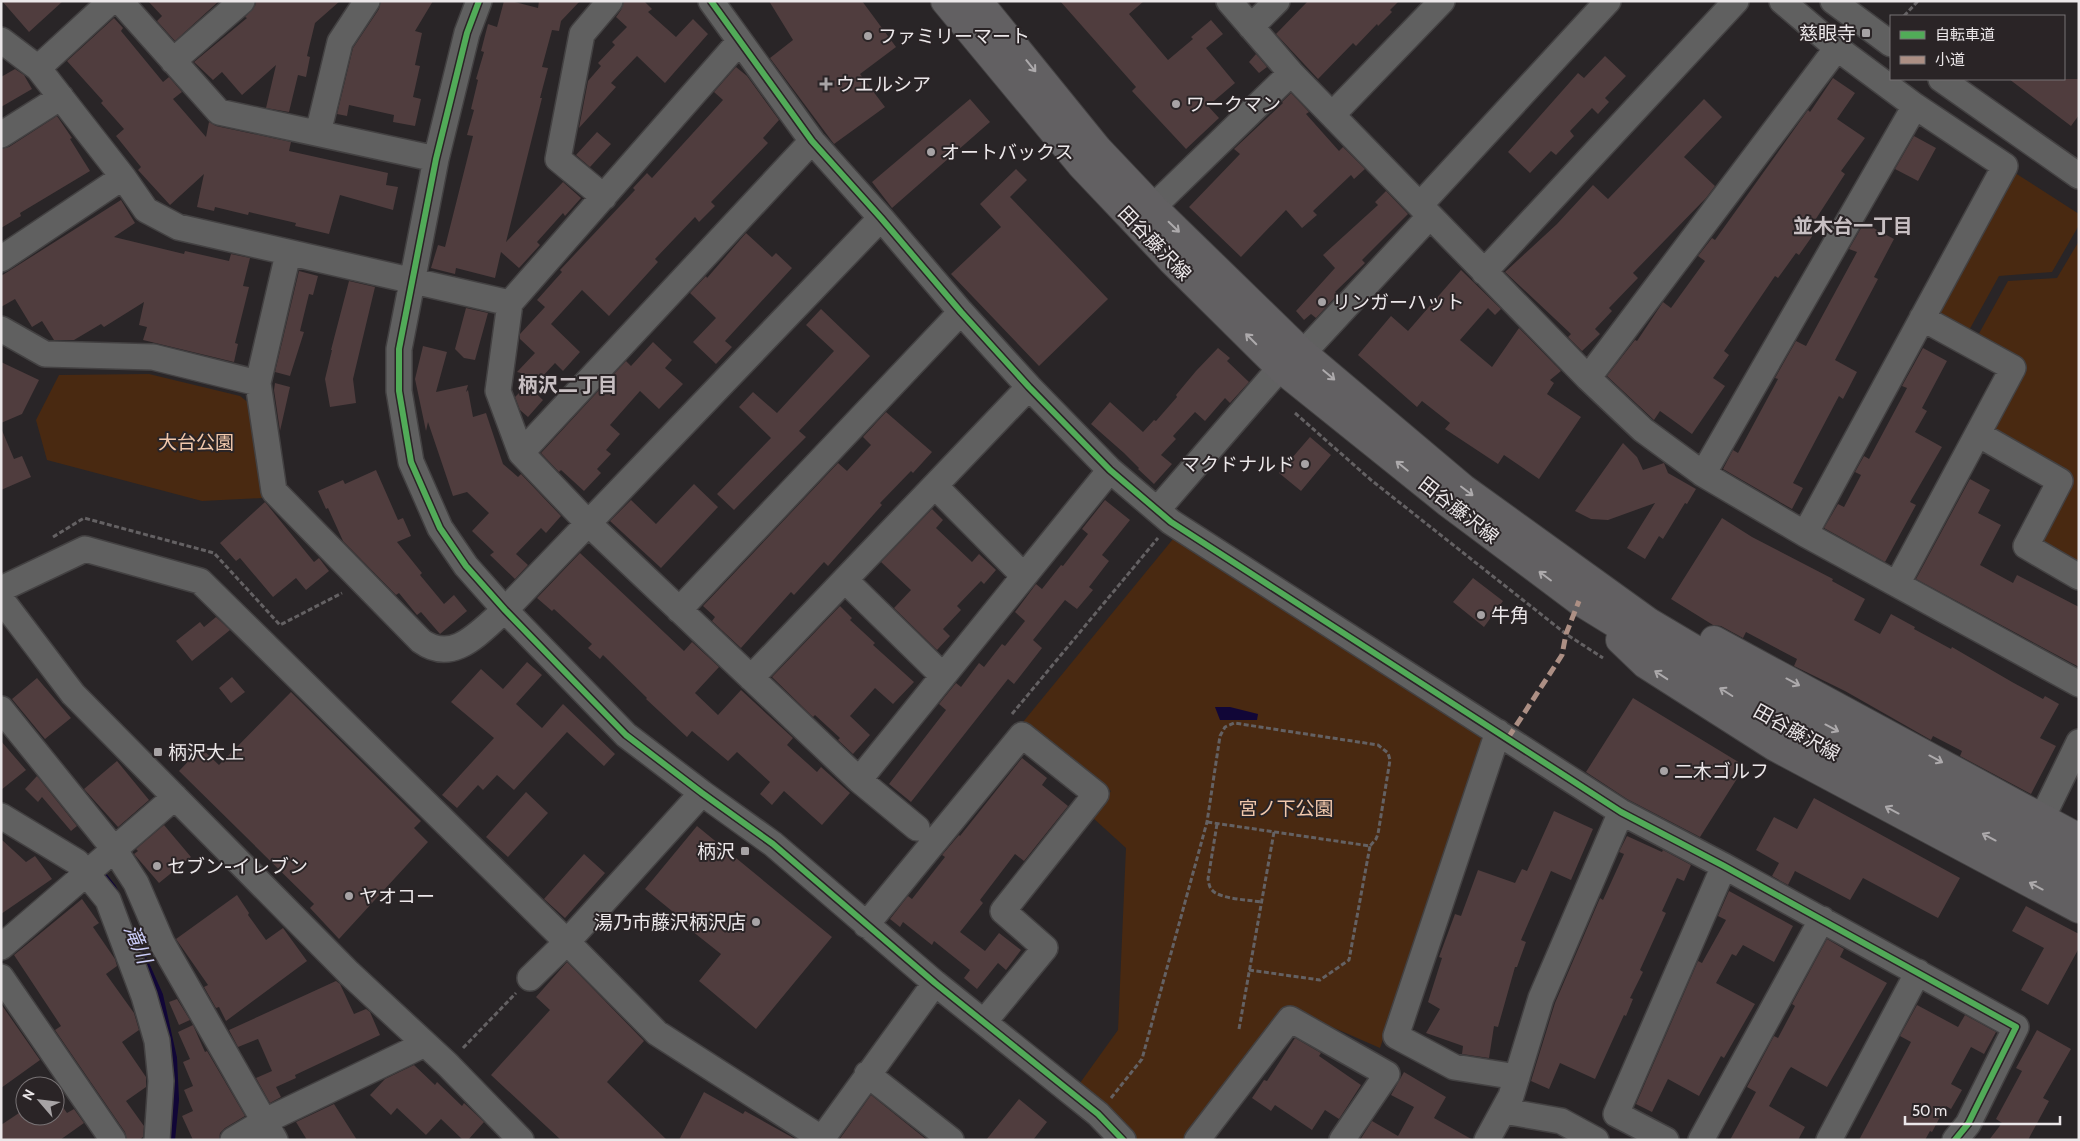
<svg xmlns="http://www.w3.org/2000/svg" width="2080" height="1141" font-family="Cabin,'Noto Sans JP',sans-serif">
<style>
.green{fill:#492911}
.water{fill:#110637}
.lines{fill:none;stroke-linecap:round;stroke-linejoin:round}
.stream{stroke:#110637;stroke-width:6}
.building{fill:#503d3e}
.minor-casing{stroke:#434142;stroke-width:28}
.major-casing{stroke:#434142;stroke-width:30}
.path{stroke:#646163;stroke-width:3;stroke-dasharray:5 2.5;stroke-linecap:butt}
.minor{stroke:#606060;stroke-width:25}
.major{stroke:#626062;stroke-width:28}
.quiet{stroke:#ac8f84;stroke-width:5;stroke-dasharray:10 5;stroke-linecap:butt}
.cycleway-casing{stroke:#2a2426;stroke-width:9}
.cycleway{stroke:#51ab58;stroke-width:6}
.oneway{stroke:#adaaac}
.poi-dot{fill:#a7a3a5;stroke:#2a2426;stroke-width:2}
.labels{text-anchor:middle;stroke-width:4;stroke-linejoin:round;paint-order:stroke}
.poi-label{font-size:19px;fill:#ebe7e9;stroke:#2a2426;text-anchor:start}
.street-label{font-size:19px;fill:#ebe7e9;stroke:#2a2426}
.park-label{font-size:19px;fill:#f1c8ac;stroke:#2a2426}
.neighbourhood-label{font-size:20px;font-weight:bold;fill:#c7bfc2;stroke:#2a2426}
.water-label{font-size:20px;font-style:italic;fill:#cccefa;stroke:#2a2426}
</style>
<rect width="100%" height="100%" fill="#292527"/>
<path class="green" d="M2012,171L2079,214V225L2052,272L1999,276L1967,334L1935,316Z
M2079,241V567L2041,546L2040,538L2072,477L1996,435L1993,427L2027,366L1976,339L2008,281L2057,278Z
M149,374L240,396L250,404L262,498L202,501L47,460L36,420L59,375Z
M1173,539L1485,739L1380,1048L1284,1006L1187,1140H1138L1080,1083L1118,1030L1126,848L1092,817L1111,791L1023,722Z"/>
<path class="water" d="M1215,707H1230L1258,714L1257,720H1220Z"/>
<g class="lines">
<path class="stream" d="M98,868L113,887L117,895
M136,941L160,995L174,1058L176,1100L172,1140"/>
</g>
<path class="building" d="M2,1H63L29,32Z
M148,1H219L175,41L157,21L162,16Z
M256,1H340L315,23L307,56L310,57L306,77L298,75L289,112L266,108L276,65L242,95L222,72L213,80L194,62L247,18L245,17L255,6Z
M381,1H433L415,31L422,33L415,65L420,66L413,97L421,99L415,126L393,122L394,115L349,105L347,116L337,114L353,48L379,9Z
M504,1H511L538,8L539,1H580L561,21L559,31L552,30L542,67L548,68L540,98H542L506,242L563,182L581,198L565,216L563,213L537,242L540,245L519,268L501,252L495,278L456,268L455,274L431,268L438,245L445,247L473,136L467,135L474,110L471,109L478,80L476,79L484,52L481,51L488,24L497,27Z
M624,1H644L652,9L648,12L676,37L693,19L708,34L665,83L637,56L611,83L616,87L579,128L588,81L601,66L598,63L615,45L612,42L627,27L616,17L621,10Z
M769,1H862L896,47L860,74L885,107L834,144L770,58L793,40Z
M1060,1H1144L1129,14L1168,60L1193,39L1191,37L1211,20L1223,34L1206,48L1235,83L1208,106L1219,118L1186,149L1132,91L1136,87Z
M1308,1H1399L1390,10L1392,12L1378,26L1377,24L1356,46L1353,43L1318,79L1276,34Z
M114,18L123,28L121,31L163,82L169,77L182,92L173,99L206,137L209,122L216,126L291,142L289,151L388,173L386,185L398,187L393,210L340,195L329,234L295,226L296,223L249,212L248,215L215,207L214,211L197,207L204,174L170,205L138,170L141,167L116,136L124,129L101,103L103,101L67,61Z
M1256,54L1267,67L1259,73L1249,62Z
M1605,56L1626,76L1605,98L1609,102L1598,114L1592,108L1570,131L1574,136L1556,155L1551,151L1530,173L1508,152L1578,73L1584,78Z
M736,67L747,76L779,120L763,138L768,143L711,202L715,206L699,222L695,217L655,259L658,262L609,316L582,290L551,324L580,352L563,371L555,363L541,378L517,372L535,353L520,339V334L545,307L537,300L562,272L560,270L635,190L633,188L647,173L652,178L723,100L714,92Z
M15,69L24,75L32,89L1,107V77Z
M1833,78L1855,93L1837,119L1865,138L1841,171L1845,174L1808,231L1813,235L1799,255L1796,253L1778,278L1775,276L1724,351L1729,355L1713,378L1725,386L1692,434L1660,411L1654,420L1607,376L1635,340L1637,341L1663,302L1671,308L1705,261L1698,256L1712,238L1715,240L1793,131L1808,110L1810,112Z
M2009,79H2079V115L2071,126Z
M1291,93L1309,112L1306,114L1339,151L1343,147L1365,169L1354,179L1351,175L1313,211L1317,215L1302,228L1286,210L1241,257L1189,207L1240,154L1234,149L1283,103L1282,102Z
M970,99L990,122L892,208L872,182Z
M1704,99L1722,117L1684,157L1715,186L1706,198L1633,273L1638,278L1609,308L1612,311L1595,329L1600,334L1582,351L1568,337L1571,334L1505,272L1557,224L1593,185L1608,199Z
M57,116L72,138L70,139L90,171L20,213L21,216L1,228V149L9,147Z
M597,132L611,144L590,167L576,155Z
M1914,136L1936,148L1918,181L1895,169Z
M1016,169L1027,180L1010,197L1108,299L1039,366L951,274L1001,227L980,204Z
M1386,191L1408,214L1362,260L1365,263L1335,292L1338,294L1316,318L1311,314L1304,320L1296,311L1335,268L1323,255L1378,205L1375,202Z
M121,200L135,223L114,237L184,254L185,251L229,261L231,254L250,258L243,286L249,287L235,343L238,344L234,362L143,340L147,327L139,325L144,302L104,327L101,324L74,340H54L42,321L32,327L15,299L1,307V276Z
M1864,223L1894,239L1874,277L1878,279L1835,360L1857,372L1843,399L1839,396L1793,483L1803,488L1792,509L1723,469L1733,450L1738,453L1778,379L1775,378L1796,341L1806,346L1857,252L1849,249Z
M746,233L772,257L776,253L792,268L725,341L732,347L716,364L693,342L716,318L690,293L706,276L707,278Z
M1461,270L1501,309L1495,315L1488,308L1460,340L1492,367L1519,328L1561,371L1550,380L1554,383L1547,394L1581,417L1539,479L1504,455L1498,464L1445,429L1450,423L1422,401L1417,407L1358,355L1391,316L1408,331Z
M299,271L318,276L313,295L309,294L300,331L304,332L290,376L275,372Z
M349,281L375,287L353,379L356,403L330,407L325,379L332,350H331Z
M466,308L488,313L475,360L464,358L455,349Z
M821,309L870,356L799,431L806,437L734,510L717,494L771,438L739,407L753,392L777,413L834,351L806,325Z
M653,342L672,360L665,368L683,384L659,409L640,391L610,425L620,434L606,450L611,454L597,469L601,473L584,491L561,470L559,472L541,453L626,361L631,366Z
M423,346L447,352L436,392L468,385L466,392L468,390L473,417L486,413L503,464L518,477L521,474L561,516L546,533L541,528L516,554L528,565L515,579L490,555L494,552L472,531L489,513L467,492L453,496L428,422L426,431L415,379Z
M1218,348L1230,358L1227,361L1249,382L1230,403L1225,398L1205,421L1195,412L1173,436L1176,439L1161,455L1172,464L1154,484L1138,469L1139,468L1124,453L1091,424L1110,402L1143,432L1154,420L1156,421L1177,397L1176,395L1196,371Z
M1923,348L1947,361L1922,408L1927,411L1915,432L1942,447L1910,502L1916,505L1885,562L1824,528L1838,504L1844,507L1861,475L1855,472L1864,456L1869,459L1907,388L1902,386Z
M1,362L39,380L22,414L1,423Z
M275,383L290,387L280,431L274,390Z
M527,385L543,400L528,417L520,410L515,397Z
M886,412L932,452L913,473L911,471L880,503L882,505L828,566L824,562L794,595L791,592L741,648L712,621L715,617L703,606L838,463L847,471L871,445L863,437Z
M1,428L14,459L22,456L31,477L1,490Z
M1310,437L1331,455L1301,491L1279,473Z
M1623,443L1637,457L1643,470L1664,463L1668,473L1696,489L1687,504L1685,503L1663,539L1659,536L1645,559L1627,548L1655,503L1608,520L1591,519L1575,511Z
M376,470L398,520L403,518L411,536L397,542L422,573L420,575L444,604L454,595L467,611L440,634L421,612L417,615L399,593L396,595L343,541L328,508L326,509L318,491L343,480L345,484Z
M1970,479L1990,490L1978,513L2001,525L1980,565L2013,583L2017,575L2079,607V667L1916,579Z
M694,484L718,507L661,568L610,521L631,500L656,524Z
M1105,500L1130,520L1102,555L1109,561L1089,587L1093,590L1077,609L1065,600L1033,640L1042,648L1014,684L1008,679L911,802L889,784L946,710L939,704L956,683L961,687L979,663L984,667L1002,644L1005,646L1025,621L1015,612L1036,584L1042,589L1061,565L1063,566L1088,534L1082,529Z
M265,502L314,562L319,558L329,571L306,590L296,578L273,597L240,558L236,561L220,543Z
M932,509L943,520L936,528L972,562L979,554L996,570L984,584L981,581L957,606L961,610L943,629L950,636L937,650L894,608L911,590L881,562Z
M1722,518L1752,537L1833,579L1832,581L1865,599L1854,620L1880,634L1891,614L1915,627L1914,629L1951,649L1952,647L2012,682L2043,699L2045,696L2059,704L2040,738L2056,746L2031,794L1960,756L1962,751L1933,736L1931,740L1845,691L1794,666L1797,659L1746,632L1743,638L1721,626L1713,625L1671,599Z
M580,553L684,651L692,642L719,667L695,693L718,715L741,690L793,738L787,745L817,772L821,767L850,793L822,825L784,791L772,805L760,794L770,782L737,752L728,761L692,731L687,737L646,699L647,698L603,655L600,659L588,648L592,644L554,609L552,611L537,598Z
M1473,578L1503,601L1484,627L1453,602Z
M840,606L852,618L850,620L875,643L873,645L914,682L893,704L875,688L850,716L870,735L853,754L838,740L840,738L815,715L813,717L772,677Z
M216,617L230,630L192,661L176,641L200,622L204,627Z
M527,662L542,675L516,704L542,728L563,704L615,754L604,766L567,732L514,790L497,775L483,790L478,785L457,808L442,795L494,738L451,702L481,669L503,689Z
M232,677L245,692L231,703L219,688Z
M37,678L71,718L45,739L12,699Z
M291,692L421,821L414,828L428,842L339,939L310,908L314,904L179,771L201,748L219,765Z
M1633,698L1745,766L1700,837L1627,799L1586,772Z
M1,741L26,770L1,790Z
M1022,758L1047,778L1042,785L1068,806L1024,861L1015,854L980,900L983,903L960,932L985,951L999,933L1021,950L1006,970L998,963L977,989L964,978L970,970L934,941L932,945L903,922L900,927L890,919L908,896L912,899L945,857L942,855L959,835L960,836Z
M117,761L149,800L118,827L84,789Z
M37,776L77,826L71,831L42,797L38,802L25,789Z
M526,792L548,813L508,857L486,837Z
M1814,798L1960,878L1938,918L1863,878L1850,900L1795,871L1788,885L1772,876L1779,863L1756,850L1774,817L1797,829Z
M1554,811L1593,829L1571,880L1551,871L1521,940L1526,942L1517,967H1515L1498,1027L1494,1026L1489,1058L1462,1054L1463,1046L1426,1033L1440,1009L1428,1002L1442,958L1439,957L1455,914L1461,916L1478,870L1515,883L1522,869L1527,871Z
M164,825L191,857L159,883L134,854L138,851L136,849Z
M697,826L832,937L756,1029L699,981L721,954L692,931L694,929L645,889Z
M1627,836L1662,852L1663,850L1691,865L1684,881L1677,878L1662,911L1666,913L1640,970L1643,972L1630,998L1633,999L1626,1016L1624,1015L1595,1079L1560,1063L1549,1089L1531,1081L1555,1003L1600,898L1603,900L1624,854L1619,852Z
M1,839L26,862L35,856L52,879L1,914Z
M584,854L605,873L565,918L544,899Z
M1729,891L1793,926L1774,962L1743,945L1736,956L1732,954L1716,983L1755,1004L1724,1058L1721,1056L1699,1096L1668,1079L1652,1112L1636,1104L1698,961L1702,963L1726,920L1718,916Z
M237,895L249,913L248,915L266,940L283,928L307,961L226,1021L219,1007L216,1008L204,987L208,985L176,939Z
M82,899L99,923L93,927L115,959L117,966L106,974L134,1013L139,1030L122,1042L146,1077V1087L126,1101L144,1126L143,1137L139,1140H127L125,1132L55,1030L61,1026L14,955Z
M2026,906L2079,934V948L2048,1005L2021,990L2044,948L2012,931Z
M1827,939L1844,949L1840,957L1887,983L1827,1087L1791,1067L1788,1071L1769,1106L1805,1127L1798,1140H1730L1756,1092L1747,1087L1774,1036L1778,1038L1795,1006L1792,1004Z
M567,962L644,1041L607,1082L667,1140H561L491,1075L550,1010L536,997Z
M336,981L340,984L354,1014L366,1009L370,1012L380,1035L295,1075L296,1078L276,1087L281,1097L270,1103L256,1078L272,1071L258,1039L238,1047L229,1030Z
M177,999L190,1020L179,1025L169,1002Z
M1,1004L40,1060L1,1088Z
M1917,1005L1958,1027L1965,1015L1996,1032L1984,1054L1971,1047L1951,1084L1962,1090L1951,1109L1946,1106L1932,1132L1930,1131L1925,1140H1859L1911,1042L1900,1036Z
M193,1025L205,1052L207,1051L245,1116L225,1128L220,1133L219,1140H193L182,1116L193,1111L184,1090L193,1086L183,1062L190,1059L178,1032Z
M2037,1030L2071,1049L2043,1098L2049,1101L2028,1140H1989L2002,1123L1996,1119L2022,1071L2016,1068Z
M1295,1038L1321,1053L1319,1056L1361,1085L1339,1119L1325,1110L1312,1130L1275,1105L1271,1111L1252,1098L1264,1080L1267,1081Z
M414,1065L435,1085L437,1082L462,1106L464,1103L484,1122L468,1140H463L441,1119L426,1135L397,1108L391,1115L370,1095L385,1079Z
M1404,1072L1446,1097L1434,1118L1473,1140H1360L1372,1121L1398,1136L1414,1107L1391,1095Z
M704,1092L743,1114L745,1111L797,1140H679Z
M871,1095L927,1140H839Z
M55,1096L67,1113L74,1109L84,1123L60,1140H1V1125L25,1109V1116H55Z
M1019,1099L1047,1122L1033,1140H986Z
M334,1104L357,1140H307L296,1122Z"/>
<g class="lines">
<g class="minor-casing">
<path id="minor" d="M120,1L219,112L436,159
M479,1L467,33L436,159L399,349V391L411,462L440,528L466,566L505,610L626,735L702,793L773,844L935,983L1098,1114L1123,1140
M711,1L812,141L881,218L961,312L1029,387L1110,470L1171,522L1621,812L1724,866L2016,1027L1968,1124L1955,1140
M1229,1L1291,73L1332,115L1588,378L1643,430L1703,474L1805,534L2079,684
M1782,1L1837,48L1915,106L2005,166L1805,534
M1833,1L1891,44
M1251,27L1277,1
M1,40L38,68L123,177L146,210L178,227L510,303
M739,42L510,303L498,391L521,453L589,524L859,780L917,828
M173,61L242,1
M38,68L111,1
M1941,79L2079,176
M1332,115L1442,1
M318,133L340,42L367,1
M1,135L61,97
M604,197L558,159L582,34L610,1
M1420,205L1608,1
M1153,207L1291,73
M288,254L258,383L274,491L421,641C454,665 480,631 505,610L881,218
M1,259L123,177
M1484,272L1736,1
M1,329L45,354L153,357L258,383
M1303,353L1430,216
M1588,378L1837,48
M1978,434L2060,481L2026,546L2079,577
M521,453L812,141
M1703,474L1915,106
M935,486L1024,576
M1158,509L1280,368
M845,580L943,676
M1897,584L2013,368L1922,318
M1,589L85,549L200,581L567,942L657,1033L824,1140
M1,599L73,694L349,973L447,1064L521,1140
M679,610L961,312
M751,678L1029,387
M1,709L114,849L136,883L162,943L275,1140
M1498,732L1396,1036L1454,1067L1517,1077
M859,780L1110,470
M1,816L77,862L108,900L144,996L157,1041L161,1081L157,1140
M2042,818L2079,742
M866,925L1022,735L1096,794L1003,911L1045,948L984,1022
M1,947L175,797
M1,977L113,1140
M530,978L567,942L702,793
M867,1074L951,1140
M1504,1111L1561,1121L1596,1140
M233,1140L265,1121L425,1044
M821,1140L935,983
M1197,1140L1290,1019L1387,1074L1342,1140
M1487,1140L1511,1096L1541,998L1621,812
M1666,1140L1616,1114L1724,866
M1701,1140L1822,919
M1829,1140L1918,972"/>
</g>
<g class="major-casing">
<path id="major" d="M945,1L1081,165L1172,261L1280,368L1448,503L1579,601L1782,726L2079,885
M978,1L1098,149L1153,207L1303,353L1463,488L1649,622L1789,705L2079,860
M1620,640L1645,664L1775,747L2079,909
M1714,640L2079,838"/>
</g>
<path class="path" d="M1904,16L1918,1
M1295,413L1371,480L1566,634L1603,658
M53,537L84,518L214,553L280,625L342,593
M1012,714L1158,538
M1217,824L1208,879C1209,883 1209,887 1212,890C1219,899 1250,900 1261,902
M1249,970L1320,980L1349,960L1370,846
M1239,1029L1274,832
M463,1048L516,993
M1111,1098L1142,1059L1207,822L1220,736L1225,727L1234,723L1378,745L1388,753L1390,760L1378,834L1376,839L1370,846L1207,822"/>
<use href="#minor" class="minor"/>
<use href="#major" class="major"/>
<path class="quiet" d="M1508,738L1562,655L1566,634L1579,601"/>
<g class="cycleway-casing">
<path id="cycleway" d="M479,1L467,33L436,159L399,349V391L411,462L440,528L466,566L505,610L626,735L702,793L773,844L935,983L1098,1114L1123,1140
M711,1L812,141L881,218L961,312L1029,387L1110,470L1171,522L1621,812L1724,866L2016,1027L1968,1124L1955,1140"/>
</g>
<use href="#cycleway" class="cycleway"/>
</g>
<defs><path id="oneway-shaft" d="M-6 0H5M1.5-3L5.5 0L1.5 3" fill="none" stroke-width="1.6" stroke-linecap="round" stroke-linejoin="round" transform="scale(1.25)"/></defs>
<g class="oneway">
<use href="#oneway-shaft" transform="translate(1031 66) rotate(51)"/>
<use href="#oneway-shaft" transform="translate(1174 227) rotate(44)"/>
<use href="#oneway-shaft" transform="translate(1251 339) rotate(-135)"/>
<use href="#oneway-shaft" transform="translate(1329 375) rotate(40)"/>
<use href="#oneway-shaft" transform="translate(1402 466) rotate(-141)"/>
<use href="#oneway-shaft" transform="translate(1467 491) rotate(37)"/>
<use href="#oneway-shaft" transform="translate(1545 576) rotate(-143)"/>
<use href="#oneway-shaft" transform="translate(1661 675) rotate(-147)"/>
<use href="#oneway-shaft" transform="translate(1793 682) rotate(28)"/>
<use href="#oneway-shaft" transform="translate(1726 692) rotate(-148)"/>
<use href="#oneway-shaft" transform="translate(1832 728) rotate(28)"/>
<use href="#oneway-shaft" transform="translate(1936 759) rotate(28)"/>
<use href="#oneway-shaft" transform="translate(1892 810) rotate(-152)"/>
<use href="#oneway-shaft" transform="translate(1989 837) rotate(-152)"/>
<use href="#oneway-shaft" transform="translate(2036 886) rotate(-152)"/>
</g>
<g class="poi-dot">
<rect x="1861" y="28" width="10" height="10" rx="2.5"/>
<circle cx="868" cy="36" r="5"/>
<path d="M823.5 76.5h5v5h5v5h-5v5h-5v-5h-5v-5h5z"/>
<circle cx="1176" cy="104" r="5"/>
<circle cx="931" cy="152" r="5"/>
<circle cx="1322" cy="302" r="5"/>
<circle cx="1305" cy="464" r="5"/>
<circle cx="1481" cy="615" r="5"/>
<rect x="153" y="747" width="10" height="10" rx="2.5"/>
<circle cx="1664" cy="771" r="5"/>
<rect x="740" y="846" width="10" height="10" rx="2.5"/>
<circle cx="157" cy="866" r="5"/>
<circle cx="349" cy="896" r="5"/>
<circle cx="756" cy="922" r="5"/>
</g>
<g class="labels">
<g class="poi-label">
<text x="1856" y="40" text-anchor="end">慈眼寺</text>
<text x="878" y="43">ファミリーマート</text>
<text x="836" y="91">ウエルシア</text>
<text x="1186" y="111">ワークマン</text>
<text x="941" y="159">オートバックス</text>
<text x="1332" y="309">リンガーハット</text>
<text x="1295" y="471" text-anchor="end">マクドナルド</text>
<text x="1491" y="622">牛角</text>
<text x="168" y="759">柄沢大上</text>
<text x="1674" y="778">二木ゴルフ</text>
<text x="735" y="858" text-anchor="end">柄沢</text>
<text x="167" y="873">セブン-イレブン</text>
<text x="359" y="903">ヤオコー</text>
<text x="746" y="929" text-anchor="end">湯乃市藤沢柄沢店</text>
</g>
<g class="street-label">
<text transform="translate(1155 243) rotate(46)" y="7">田谷藤沢線</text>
<text transform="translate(1459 510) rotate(38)" y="7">田谷藤沢線</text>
<text transform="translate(1797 732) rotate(29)" y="7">田谷藤沢線</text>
</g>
<g class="park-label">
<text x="196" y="449">大台公園</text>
<text x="1286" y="815">宮ノ下公園</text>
</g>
<g class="neighbourhood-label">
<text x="1853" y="233">並木台一丁目</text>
<text x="568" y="392">柄沢二丁目</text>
</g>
<g class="water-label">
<text transform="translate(138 944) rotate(67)" y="7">滝川</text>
</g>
</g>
<rect width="2080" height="1141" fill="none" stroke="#ebe7e9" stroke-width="5"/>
<rect x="1890" y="15" width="175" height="65" fill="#2a2426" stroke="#777274"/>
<rect x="1900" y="31" width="25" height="8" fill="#51ab58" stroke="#777274"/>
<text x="1935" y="40" font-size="15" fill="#ebe7e9">自転車道</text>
<rect x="1900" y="56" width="25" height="8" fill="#ac8f84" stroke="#777274"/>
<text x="1935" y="65" font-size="15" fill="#ebe7e9">小道</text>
<g transform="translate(40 1101) rotate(298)"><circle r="24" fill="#2a2426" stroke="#777274"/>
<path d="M0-4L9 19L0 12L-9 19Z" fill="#a7a3a5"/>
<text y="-8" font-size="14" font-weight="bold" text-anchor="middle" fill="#ebe7e9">N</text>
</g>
<path d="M1905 1116v8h155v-8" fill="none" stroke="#ebe7e9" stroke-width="2.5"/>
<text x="1912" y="1116" font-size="15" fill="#ebe7e9" stroke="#2a2426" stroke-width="4" paint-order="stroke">50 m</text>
</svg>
